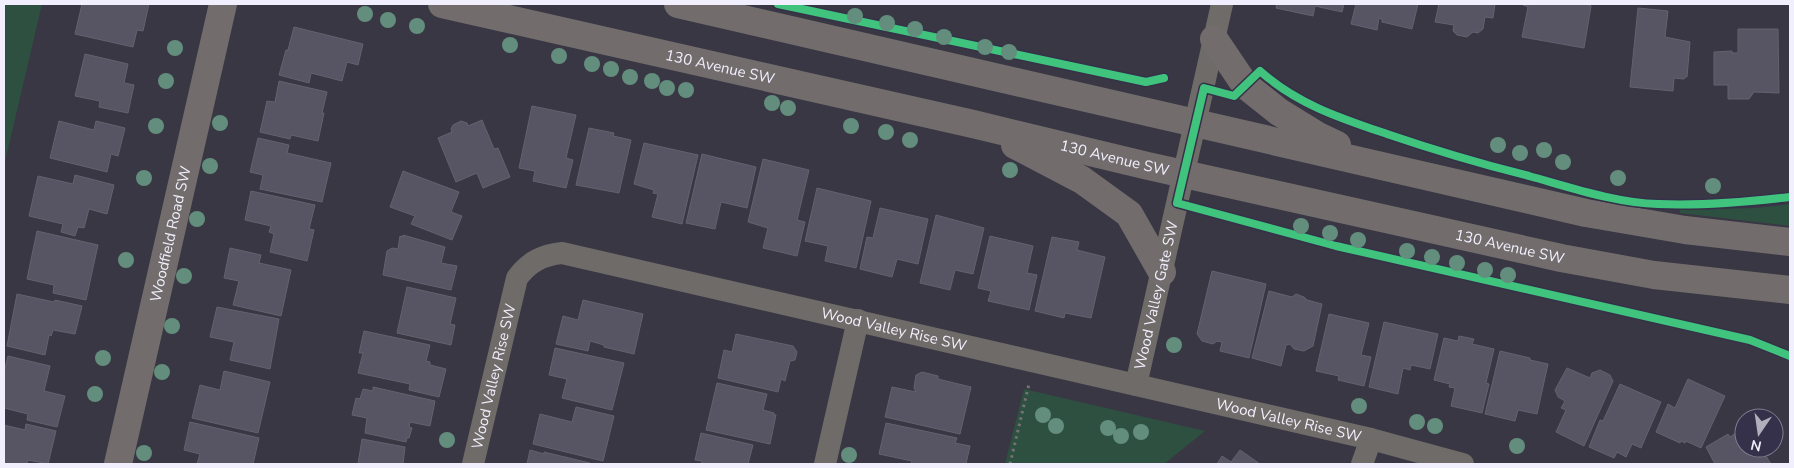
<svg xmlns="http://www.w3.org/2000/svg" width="1794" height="468" font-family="'Nunito Sans',sans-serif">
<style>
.green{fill:#2e5041}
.building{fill:#575463;stroke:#64626e}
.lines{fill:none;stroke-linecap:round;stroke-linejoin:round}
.path{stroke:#757274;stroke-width:3;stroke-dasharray:2.5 4;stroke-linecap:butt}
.street{stroke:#6f6b68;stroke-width:22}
.secondary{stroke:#726d6c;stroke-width:28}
.cycleway-casing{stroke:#35314a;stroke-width:11}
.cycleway{stroke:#40c37c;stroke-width:8}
.tree{fill:#638e7d}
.labels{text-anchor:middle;stroke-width:4.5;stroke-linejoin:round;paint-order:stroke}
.street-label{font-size:15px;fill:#f1effd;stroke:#35314a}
</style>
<rect width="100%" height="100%" fill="#393744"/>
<path class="green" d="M4,4H42L4,166Z
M1790,204V226L1680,213V210L1756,208Z
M1024,389L1205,431L1164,464H1005Z"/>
<path class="building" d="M82,4H149L143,31L137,30L133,47L75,34Z
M1277,4H1344L1342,12L1315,6L1313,16L1276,8Z
M1356,4H1418L1412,29L1382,22V19L1379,18L1377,30L1351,24Z
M1439,4H1495L1493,18L1485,17L1483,29L1478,33L1473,32L1467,37L1457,35L1453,31L1454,25L1435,22Z
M1521,4H1585L1591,6L1584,48L1522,37L1528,7Z
M1638,8L1668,11L1665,37L1690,42L1687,77H1685L1684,79L1674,78L1673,91L1630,87Z
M294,27L363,44L358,65L347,62L342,81L311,73L309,83L279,75L286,50H288Z
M1738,29H1778L1779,93L1754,92L1749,99H1728V85H1714V52L1732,51V53H1738Z
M85,54L128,64L124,83L134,85L128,113L99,107L100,101L75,96Z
M279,81L327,92L322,113H324L318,141L291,135L290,139L260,132L267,101L275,102Z
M532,106L576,115L566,158L573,160L566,188L533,181L535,171L519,168Z
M482,120L494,149L498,148L510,177L483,188L477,173L456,182L438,138L452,132L451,129L453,125L461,121L467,123L468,126Z
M59,121L94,130L96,121L125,128L118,156L111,154L107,172L50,158Z
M589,128L614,133L613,136L631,140L619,193L576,185Z
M258,138L289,145L287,153L331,163L322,202L260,189L263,175L250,172Z
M644,143L698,155L682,224L652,217L658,194L653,193L654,190L634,184Z
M702,154L756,167L747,208L721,202L715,229L686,223Z
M763,159L809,170L797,220L805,222L797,256L763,248L768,228L748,222Z
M403,171L459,192L451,212L462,216L452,240L411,224L415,216L390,207Z
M75,175L114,185L107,214L89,209L84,228L78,227L75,236L61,232L63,224L29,216L38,176L73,184Z
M817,188L871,201L856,268L825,261L828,246L805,241Z
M251,191L315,205L309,229L314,230L307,261L270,252L274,234L269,232L271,226L245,220Z
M880,208L928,219L918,264L897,259L892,277L860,269L867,237L873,238Z
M936,215L984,228L973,274L955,270L950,290L920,283Z
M37,231L98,245L86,300L53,293L54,285L27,279Z
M403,235L445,247L441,263L457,266L451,290L383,275L387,251L392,248L398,249L400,236L403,237Z
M990,236L1033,246L1027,273L1037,275L1029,310L988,301L991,291L978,288Z
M1052,237L1079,242L1077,250L1105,257L1091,318L1065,313L1064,318L1035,311Z
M230,248L261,255L259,263L291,270L281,316L233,305L239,281L224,278Z
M1212,271L1266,284L1249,358L1220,351L1222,342L1217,341L1213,344L1202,341L1197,334Z
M407,287L456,298L450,324L455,325L451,345L397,333Z
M1269,291L1292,297L1296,294L1304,297L1307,300L1322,304L1313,346L1304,351L1294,349L1290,344L1286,345L1281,366L1252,358Z
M17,294L54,302L55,300L82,306L75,334L53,330L51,336L49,335L45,355L7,346Z
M583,300L643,314L634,354L604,347V345L590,341L588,351L556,344L563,316L578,320Z
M217,307L279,319L270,369L230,360L234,342L210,337Z
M1329,314L1369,323L1361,355L1371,357L1364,386L1338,380L1339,376L1316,371Z
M1384,322L1438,334L1430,369L1411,365L1410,370L1403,368L1398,394L1369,387Z
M364,331L430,345L426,361L430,362V365L446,369L439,397L409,390L410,384L358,373L363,353H359Z
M736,334L793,346L797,352L795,360L790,361L785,381L781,379L778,392L718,378L724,350L732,352Z
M1459,336L1474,339L1472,344L1494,349L1486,383L1489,384L1482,413L1451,406L1455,388L1449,387L1450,384L1434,380L1444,338L1458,341Z
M555,348L624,363L612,410L562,398L567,379L549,375Z
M1500,351L1530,358V360L1548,364L1537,414L1518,410L1515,421L1485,414Z
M8,356L50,366L44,391L65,396L57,427L27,420L28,414L4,408V372Z
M1567,368L1590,378L1592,373L1600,370L1610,375L1613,381L1584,446L1556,432L1566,410L1561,408L1565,401L1558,397L1555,390Z
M224,371L270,382L258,433L192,418L200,385L220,390Z
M922,372L938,376V379L971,387L960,434L885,417L892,387L916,392L914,388L916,375Z
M1688,379L1725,396L1701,448L1686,441L1685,443L1681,441L1680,443L1656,432L1668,404L1675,408Z
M717,383L767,394L763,410L774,413V415H776L770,444L706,430Z
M1620,384L1661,402L1641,448L1632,444L1626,457L1617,452L1614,458L1589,447L1600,420L1603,421Z
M373,387L435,401L430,426L410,422L409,427L412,428L409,438H407L406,442L365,433L367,418L352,415L356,398L360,399L363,389L373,391Z
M576,407L614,416L603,461L533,444L540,414L572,422Z
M190,422L259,438L253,464H197L200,454L184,450Z
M886,423L957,438L955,443L970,446L966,464H911L912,461L879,454Z
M26,424L56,431L48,464L28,460L27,464H4V425L25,430Z
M1744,428V448H1761L1771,464H1715L1706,447L1728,434L1730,437Z
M701,433L753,445L748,464H701L702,461L695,460Z
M362,439L405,447L403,464H358Z
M530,450L544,454V452L590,463L589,464H527Z
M1240,450L1260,464H1217L1222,456L1231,462Z"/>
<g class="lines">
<path class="path" d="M1010,464L1029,384"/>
<g class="street">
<path id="s1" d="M1136,385L1222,4"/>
<path id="s2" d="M473,464L517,278C529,262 542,255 562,253L1371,439L1463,464"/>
<path d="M825,464L858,320"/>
<path d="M1362,464L1371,439"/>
</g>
<g class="secondary">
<path id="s3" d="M442,4L973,124L1148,166L1561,258L1654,275L1790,290"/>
<path d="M678,4L1586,213L1685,230L1790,242"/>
<path d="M1214,39L1245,85L1279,112L1318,136L1337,145"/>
<path d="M1015,145L1082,180L1129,214L1162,272"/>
<path id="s4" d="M118,464L223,4"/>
</g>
<g class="cycleway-casing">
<path id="cycleway" d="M778,4L1146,82L1164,78
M1790,197C1747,202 1702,206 1658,204C1616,203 1569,187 1529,176C1481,164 1434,150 1387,134C1340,118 1297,104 1260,71L1234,96L1204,88L1177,203L1336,246L1750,340L1790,356"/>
</g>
<use href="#cycleway" class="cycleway"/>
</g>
<g class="tree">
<circle cx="365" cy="14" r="8"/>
<circle cx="855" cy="16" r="8"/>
<circle cx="388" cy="20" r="8"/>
<circle cx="887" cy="23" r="8"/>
<circle cx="417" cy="26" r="8"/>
<circle cx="915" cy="29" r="8"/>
<circle cx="944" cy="37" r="8"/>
<circle cx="510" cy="45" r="8"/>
<circle cx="985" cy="47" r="8"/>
<circle cx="175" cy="48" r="8"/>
<circle cx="1009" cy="52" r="8"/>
<circle cx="559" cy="56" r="8"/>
<circle cx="592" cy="64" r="8"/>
<circle cx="611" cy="69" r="8"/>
<circle cx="630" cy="77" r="8"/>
<circle cx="166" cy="81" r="8"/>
<circle cx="652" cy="81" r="8"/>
<circle cx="667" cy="88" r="8"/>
<circle cx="686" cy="90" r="8"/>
<circle cx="772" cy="103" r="8"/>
<circle cx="788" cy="108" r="8"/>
<circle cx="220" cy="123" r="8"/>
<circle cx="156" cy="126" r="8"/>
<circle cx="851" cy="126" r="8"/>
<circle cx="886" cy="132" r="8"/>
<circle cx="910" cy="140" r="8"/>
<circle cx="1498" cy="145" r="8"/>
<circle cx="1544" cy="150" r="8"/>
<circle cx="1520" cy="153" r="8"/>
<circle cx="1563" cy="162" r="8"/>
<circle cx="210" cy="166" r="8"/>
<circle cx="1010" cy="170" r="8"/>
<circle cx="144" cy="178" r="8"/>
<circle cx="1618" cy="178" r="8"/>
<circle cx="1713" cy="186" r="8"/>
<circle cx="197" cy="219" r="8"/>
<circle cx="1301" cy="226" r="8"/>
<circle cx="1330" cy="233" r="8"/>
<circle cx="1358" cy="240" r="8"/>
<circle cx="1407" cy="251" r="8"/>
<circle cx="1432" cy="257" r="8"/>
<circle cx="126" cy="260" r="8"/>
<circle cx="1457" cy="263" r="8"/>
<circle cx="1485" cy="270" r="8"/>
<circle cx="1508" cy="275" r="8"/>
<circle cx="184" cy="276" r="8"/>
<circle cx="172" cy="326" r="8"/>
<circle cx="1174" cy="345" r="8"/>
<circle cx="103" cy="358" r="8"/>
<circle cx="162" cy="372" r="8"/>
<circle cx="95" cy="394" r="8"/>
<circle cx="1359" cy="406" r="8"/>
<circle cx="1043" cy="415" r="8"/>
<circle cx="1417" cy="422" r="8"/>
<circle cx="1056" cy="426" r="8"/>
<circle cx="1435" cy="426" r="8"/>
<circle cx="1108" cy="428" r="8"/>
<circle cx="1141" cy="432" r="8"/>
<circle cx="1121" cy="436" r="8"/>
<circle cx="447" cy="440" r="8"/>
<circle cx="1517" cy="446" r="8"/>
<circle cx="144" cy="453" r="8"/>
<circle cx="849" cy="455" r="8"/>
</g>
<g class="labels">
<g class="street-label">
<text dy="5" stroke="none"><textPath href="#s3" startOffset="285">130 Avenue SW</textPath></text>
<text dy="5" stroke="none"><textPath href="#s3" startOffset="690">130 Avenue SW</textPath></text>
<text dy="5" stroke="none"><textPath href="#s4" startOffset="236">Woodfield Road SW</textPath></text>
<text dy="5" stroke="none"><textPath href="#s3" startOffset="1095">130 Avenue SW</textPath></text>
<text dy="5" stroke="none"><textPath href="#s1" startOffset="92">Wood Valley Gate SW</textPath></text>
<text dy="5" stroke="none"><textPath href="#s2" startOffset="585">Wood Valley Rise SW</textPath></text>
<text dy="5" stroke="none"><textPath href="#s2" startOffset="90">Wood Valley Rise SW</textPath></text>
<text dy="5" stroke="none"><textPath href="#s2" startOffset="990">Wood Valley Rise SW</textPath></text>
</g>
</g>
<rect width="1794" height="468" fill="none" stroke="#f1effd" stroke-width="10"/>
<g transform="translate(1759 433) rotate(193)"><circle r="24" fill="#35314a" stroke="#807d92"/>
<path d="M0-4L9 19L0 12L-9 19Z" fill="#b1afbc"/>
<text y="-8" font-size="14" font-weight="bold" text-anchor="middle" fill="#f1effd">N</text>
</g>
</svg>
